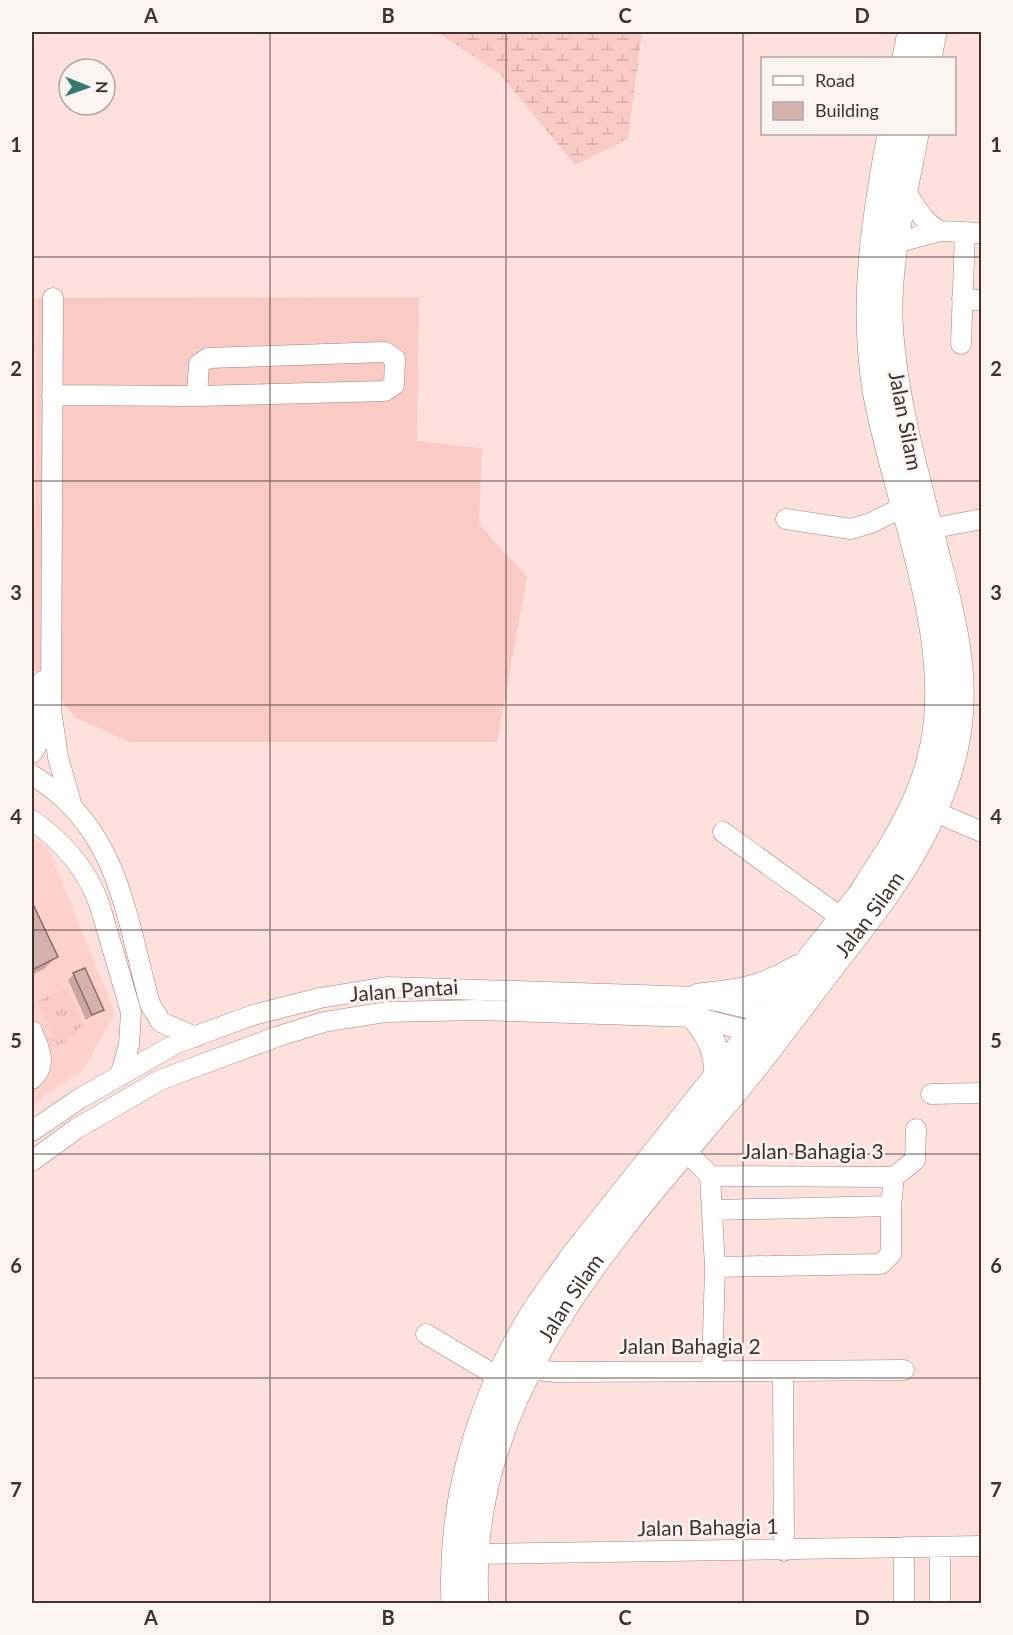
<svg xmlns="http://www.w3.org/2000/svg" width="1013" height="1635" font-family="Lato,sans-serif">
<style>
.built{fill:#fed1cb}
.grass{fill:url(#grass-tufts)}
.wetland{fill:url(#wetland-marsh)}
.garden{fill:#facac4}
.shadow{fill:#0003}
.building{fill:#d4b1ac;stroke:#8b6b67;stroke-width:1.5}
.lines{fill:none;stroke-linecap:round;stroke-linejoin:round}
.minor-casing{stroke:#a4827e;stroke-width:21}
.highway-casing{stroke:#a4827e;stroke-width:28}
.minor{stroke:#fff;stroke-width:20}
.highway{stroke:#fff;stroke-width:27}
.grid{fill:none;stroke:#403230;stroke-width:1.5;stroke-opacity:0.55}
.labels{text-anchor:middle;stroke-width:5;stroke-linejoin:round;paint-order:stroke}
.street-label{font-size:21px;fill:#403230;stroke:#fbf4f3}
.neatline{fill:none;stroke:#403230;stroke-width:2}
.grid-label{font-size:20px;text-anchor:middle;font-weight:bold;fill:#403230}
</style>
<defs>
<pattern id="grass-tufts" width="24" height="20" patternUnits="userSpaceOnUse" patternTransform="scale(1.5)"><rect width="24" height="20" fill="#facac4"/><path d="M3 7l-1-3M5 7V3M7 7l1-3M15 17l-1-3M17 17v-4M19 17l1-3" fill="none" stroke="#d7aea9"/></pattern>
<pattern id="wetland-marsh" width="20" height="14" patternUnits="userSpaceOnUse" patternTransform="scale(1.5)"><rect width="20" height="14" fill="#facac4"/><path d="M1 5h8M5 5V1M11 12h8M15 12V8" fill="none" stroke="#d7aea9"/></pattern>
</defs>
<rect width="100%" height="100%" fill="#fee1dd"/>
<path class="built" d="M32,298H38L32,567Z
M32,838L48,848L115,1013L84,1069L32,1105Z"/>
<path class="grass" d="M68,987L82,1025L67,1042L55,1047L45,1041L54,1036L38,1001Z"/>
<path class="wetland" d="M437,32H642L628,139L575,165L499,73Z"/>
<path class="garden" d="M419,297L417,441L482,448L479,524L527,577L497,742H130L76,718L32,667L38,298Z"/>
<path class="shadow" d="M32,906L56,957L44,969L32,975Z
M74,974L102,1009L86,1020L68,980Z"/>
<path class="building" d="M32,902L58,957L32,970Z
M85,968L104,1010L92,1015L73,973Z"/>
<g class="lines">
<g class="minor-casing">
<path id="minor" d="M905,190C915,206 922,221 940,231
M895,243L940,231L982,233
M53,298L51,710L58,757L71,803
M962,299L982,300
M961,344L965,232
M52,395L197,396L385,391L394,385L395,359L385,352L208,358L199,364L197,396
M786,519L851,529L871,523L903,507
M929,529L982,519
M32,722L43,681
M32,753L41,738L50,712
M32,775C119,827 125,914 150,1004L161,1022L195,1037
M933,811L982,832
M32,820C62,841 86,868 99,903L131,1012L129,1045L120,1076
M723,832L843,919
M32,1031C39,1047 48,1065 32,1079
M931,1094L982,1093
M32,1131L79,1099L177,1043L253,1015L320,998L387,987L699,997L769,1013L777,1018
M684,1149L710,1176L894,1177L915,1160L916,1129
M32,1161L76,1129L160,1080L276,1037L324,1022L386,1012L476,1010L695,1017L753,1032L762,1038
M710,1176L715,1267L712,1371
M714,1210L891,1206L894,1177
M715,1267L881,1264L891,1254V1206
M426,1334L500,1378
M526,1369L556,1372L783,1371L784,1551
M783,1371L904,1370
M476,1554L982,1546
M904,1604V1547
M940,1604V1547"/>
</g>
<g class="highway-casing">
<g id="highway">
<path d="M906,58L911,32"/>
<path d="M928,58L933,32"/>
<path d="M699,997C739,993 762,990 797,969"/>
<path d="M695,1017C711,1036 717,1050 718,1074"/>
<path d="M455,1604C450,1502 480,1401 533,1315C545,1296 559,1278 572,1259L859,898C888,854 918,810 931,758C961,645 896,503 876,390C862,302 875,219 891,134"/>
<path id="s1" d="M475,1604C463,1395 608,1241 733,1093C766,1053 797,1011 828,970C868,919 910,867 935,807C947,780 956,750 959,720C965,663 949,606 935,551C917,480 896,409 890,336C884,268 903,200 915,134"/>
</g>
</g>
<use href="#minor" class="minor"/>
<use href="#highway" class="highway"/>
</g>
<path class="grid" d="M270,32V1604M506,32V1604M743,32V1604M32,257H982M32,481H982M32,705H982M32,930H982M32,1154H982M32,1378H982"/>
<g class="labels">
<g class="street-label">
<text transform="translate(905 421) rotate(79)" y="7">Jalan Silam</text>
<text dy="7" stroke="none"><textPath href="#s1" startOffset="813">Jalan Silam</textPath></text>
<text transform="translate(404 991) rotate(-4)" y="7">Jalan Pantai</text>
<text x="813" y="1159">Jalan Bahagia 3</text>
<text dy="7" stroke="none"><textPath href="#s1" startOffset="327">Jalan Silam</textPath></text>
<text x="690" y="1354">Jalan Bahagia 2</text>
<text transform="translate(708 1528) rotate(-1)" y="7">Jalan Bahagia 1</text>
</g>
</g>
<rect width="1013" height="1635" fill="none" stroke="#fbf4f3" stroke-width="66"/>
<rect x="761" y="57" width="195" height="78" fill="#fbf4f3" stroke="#b0a6a5" stroke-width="1.5"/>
<rect x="773" y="76" width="30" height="9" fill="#ffffff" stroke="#b0a6a5" stroke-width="1.5"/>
<text x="815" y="87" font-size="18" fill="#403230">Road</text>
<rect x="773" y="102" width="30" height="18" fill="#d4b1ac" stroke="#b0a6a5" stroke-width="1.5"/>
<text x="815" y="117" font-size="18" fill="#403230">Building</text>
<g transform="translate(87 87) rotate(91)"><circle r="28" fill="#fbf4f3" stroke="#b0a6a5" stroke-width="1.5"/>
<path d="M0-4.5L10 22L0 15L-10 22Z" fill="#357a6d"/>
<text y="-9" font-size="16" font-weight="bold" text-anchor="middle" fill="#403230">N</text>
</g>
<rect x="33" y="33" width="947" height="1569" class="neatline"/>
<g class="grid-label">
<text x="151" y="23">A</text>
<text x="388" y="23">B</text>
<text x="625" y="23">C</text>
<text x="862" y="23">D</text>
<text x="16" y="152">1</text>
<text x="996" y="152">1</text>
<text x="16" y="376">2</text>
<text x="996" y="376">2</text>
<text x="16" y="600">3</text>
<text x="996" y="600">3</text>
<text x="16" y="824">4</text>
<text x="996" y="824">4</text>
<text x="16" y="1048">5</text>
<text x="996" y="1048">5</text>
<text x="16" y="1273">6</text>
<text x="996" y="1273">6</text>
<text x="16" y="1497">7</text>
<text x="996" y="1497">7</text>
<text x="151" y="1625">A</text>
<text x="388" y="1625">B</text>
<text x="625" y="1625">C</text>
<text x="862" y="1625">D</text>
</g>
</svg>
